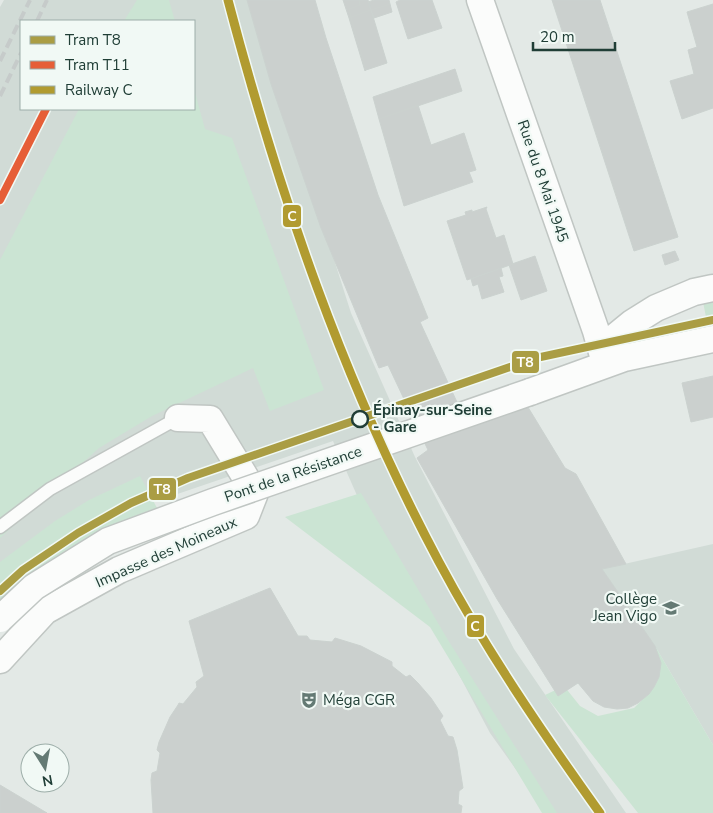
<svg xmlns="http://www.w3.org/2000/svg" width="713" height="813" font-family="'Nunito Sans',sans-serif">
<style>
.built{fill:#d1dbd6;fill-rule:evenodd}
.green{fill:#cbe4d3}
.building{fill:#cbd0ce;stroke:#cbd2cf}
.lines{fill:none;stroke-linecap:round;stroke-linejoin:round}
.service-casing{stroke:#c0c6c3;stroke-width:15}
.minor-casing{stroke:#c0c6c3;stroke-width:29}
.service{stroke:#fbfcfb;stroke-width:12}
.minor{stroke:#fbfcfb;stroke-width:26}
.rail{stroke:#c6cbca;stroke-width:4;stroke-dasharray:10 5;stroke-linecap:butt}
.minor-bridge-casing{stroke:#c0c6c3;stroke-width:29;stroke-linecap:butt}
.minor-bridge{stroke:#fbfcfb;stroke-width:26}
.rail-1-casing{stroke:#f1f9f5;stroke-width:12}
.rail-1{stroke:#b19b30;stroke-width:9}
.tram-1-casing{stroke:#f1f9f5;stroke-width:11}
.tram-2-casing{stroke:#f1f9f5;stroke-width:11}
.tram-1{stroke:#aa9d44;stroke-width:8}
.tram-2{stroke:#e65e37;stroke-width:8}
.stop-dot{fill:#f1f9f5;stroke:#203e36;stroke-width:2.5}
.labels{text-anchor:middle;stroke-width:4.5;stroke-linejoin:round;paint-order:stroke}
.street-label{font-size:15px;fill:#203e36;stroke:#f1f9f5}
.stop-label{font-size:15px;font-weight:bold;fill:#203e36;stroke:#f1f9f5;text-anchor:start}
.poi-label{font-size:15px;fill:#203e36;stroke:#f1f9f5;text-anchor:end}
.line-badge{stroke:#f1f9f5;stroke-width:2}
.badge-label{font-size:14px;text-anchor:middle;font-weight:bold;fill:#fff}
</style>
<rect width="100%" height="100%" fill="#e3e9e6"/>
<path class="built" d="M4,0H255L270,58L351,313L415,457L514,649L626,813H547L490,733L439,637L359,500L333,441L151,503L33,573L0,603V7ZM21,21H194V109H21Z
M713,544V745L655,646L602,569Z"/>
<path class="green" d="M137,0H169L175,21H124Z
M194,89L205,129L232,138L324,390L270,411L253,368L152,416L99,448L0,538V260L79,109H194Z
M713,300V327H708L703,302Z
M140,476L157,508C94,529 50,559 0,601V562L55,521L89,500Z
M361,493L448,640L557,813H542L430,627L285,517Z
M602,569L655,646L713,745V813H638L545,695L564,686L580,706L598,716L634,708L648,694V661Z"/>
<path class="building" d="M247,0H315L326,38L378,195L428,318L420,322L468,426L523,399L565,468L576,474L626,564L602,569L655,646L661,663L659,677L654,687L649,694L638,703L628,708L617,709L604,707L593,701L578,683L558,696L497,599L417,458L428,450L388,365L379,368L321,228L271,84Z
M343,0H359L360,5L349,9L351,17L349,18Z
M359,0H368L371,10L351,17L349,9L360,5Z
M374,0H389L390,4L371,10L368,2Z
M400,0H432L442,28L408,39L396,2Z
M552,0H600L678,237L634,251Z
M390,4L392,12L374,18L371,10Z
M713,4V108L682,119L670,81L694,74L688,50L697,47L687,12Z
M371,10L387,63L366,70L351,17Z
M351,17L366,70L365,71L349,18Z
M455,69L462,91L379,119L373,97Z
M418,105L431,145L464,133L476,170L469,172L473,182L404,206L379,119Z
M487,207L486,209L496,238L504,235L513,264L467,280L447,221L466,215L465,212L472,210V212Z
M675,251L679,260L665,265L662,255Z
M535,256L547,291L521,300L509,265Z
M501,268L503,276L499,277L504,292L482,299L478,284L473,286L471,279Z
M713,376V417L691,422L682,383Z
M270,588L298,636H307L310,640L332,642L335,638L361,646L392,662V666L406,677L410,675L418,683L431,698L443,716L440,720L448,736L453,737L457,750L463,788L459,791L458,804L462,806L461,813H153L151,780L152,773L157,771L160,753L157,750L159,742L170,717L178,705L179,703L183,704L197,687L196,682L204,676L189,621Z
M0,785L47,813H0Z"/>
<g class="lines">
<g class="service-casing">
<path id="service" d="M0,527L50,489L178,418"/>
</g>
<g class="minor-casing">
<path id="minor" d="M480,0L596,331L605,363
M605,363L610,341L632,323L656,308L694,292L713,288
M530,392L624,358L713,339
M0,660L45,611L119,570L246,516L255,493L210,419L178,418"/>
</g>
<use href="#service" class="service"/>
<use href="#minor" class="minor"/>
<path class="rail" d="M37,21L47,0
M0,61L30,0
M0,96L21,53"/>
<g class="minor-bridge-casing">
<path id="minor-bridge" d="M0,619L34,587L108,541L213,502L530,392"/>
</g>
<use href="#minor-bridge" class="minor-bridge"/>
<g class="rail-1-casing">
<path id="rail-1" d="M228,0C279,194 344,384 439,562C486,650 542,732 600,813"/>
</g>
<use href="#rail-1" class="rail-1"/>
<g class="tram-1-casing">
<path id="tram-1" d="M0,591L23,570L78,533L131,503L188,478L536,358L713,320"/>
</g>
<g class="tram-2-casing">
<path id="tram-2" d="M0,200L46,109"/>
</g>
<use href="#tram-1" class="tram-1"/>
<use href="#tram-2" class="tram-2"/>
</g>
<defs>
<g id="school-bare" transform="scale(1.35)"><path d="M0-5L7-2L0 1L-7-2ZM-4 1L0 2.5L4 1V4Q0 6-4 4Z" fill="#647a74" stroke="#f1f9f5" stroke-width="2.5" paint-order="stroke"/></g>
<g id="theatre-bare" transform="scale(1.35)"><path d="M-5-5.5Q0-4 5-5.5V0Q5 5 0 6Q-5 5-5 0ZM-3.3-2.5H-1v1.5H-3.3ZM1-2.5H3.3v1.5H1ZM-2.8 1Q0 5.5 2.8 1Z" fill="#647a74" stroke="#f1f9f5" stroke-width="2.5" paint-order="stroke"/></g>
</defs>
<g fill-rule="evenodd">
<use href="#school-bare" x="671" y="608"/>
<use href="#theatre-bare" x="309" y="700"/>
</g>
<circle class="stop-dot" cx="360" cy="419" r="8"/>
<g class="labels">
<g class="street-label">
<text transform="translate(543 181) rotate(71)" y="5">Rue du 8 Mai 1945</text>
<text transform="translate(293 474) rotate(-19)" y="5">Pont de la Résistance</text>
<text transform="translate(166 552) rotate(-24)" y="5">Impasse des Moineaux</text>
</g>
<g class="stop-label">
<text x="373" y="415">Épinay-sur-Seine<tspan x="373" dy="17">- Gare</tspan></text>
</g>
<g class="poi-label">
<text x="657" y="604">Collège<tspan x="657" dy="17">Jean Vigo</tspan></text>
<text x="323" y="705" text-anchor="start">Méga CGR</text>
</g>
</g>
<g class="line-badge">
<rect x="282" y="204" width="20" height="24" rx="5" fill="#b19b30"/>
<rect x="511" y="350" width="29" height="24" rx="5" fill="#aa9d44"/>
<rect x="148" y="477" width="29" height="24" rx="5" fill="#aa9d44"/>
<rect x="466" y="614" width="19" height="24" rx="5" fill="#b19b30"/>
</g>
<g class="badge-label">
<text x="292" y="221">C</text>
<text x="525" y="367">T8</text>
<text x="162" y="494">T8</text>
<text x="475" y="631">C</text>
</g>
<rect x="20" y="20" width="175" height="90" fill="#f1f9f5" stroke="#9daea9"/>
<rect x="30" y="36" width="25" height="8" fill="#aa9d44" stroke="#9daea9"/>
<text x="65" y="45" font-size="15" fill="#203e36">Tram T8</text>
<rect x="30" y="61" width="25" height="8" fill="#e65e37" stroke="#9daea9"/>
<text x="65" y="70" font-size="15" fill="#203e36">Tram T11</text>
<rect x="30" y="86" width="25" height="8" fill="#b19b30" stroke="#9daea9"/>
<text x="65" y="95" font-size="15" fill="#203e36">Railway C</text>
<g transform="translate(45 768) rotate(169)"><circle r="24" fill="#f1f9f5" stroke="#9daea9"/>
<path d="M0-4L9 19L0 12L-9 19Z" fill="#647a74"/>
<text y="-8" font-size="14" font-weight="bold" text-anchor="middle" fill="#203e36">N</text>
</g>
<path d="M533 42v8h82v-8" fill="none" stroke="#203e36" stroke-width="2.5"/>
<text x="540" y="42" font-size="15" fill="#203e36" stroke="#f1f9f5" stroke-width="4" paint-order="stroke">20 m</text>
</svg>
